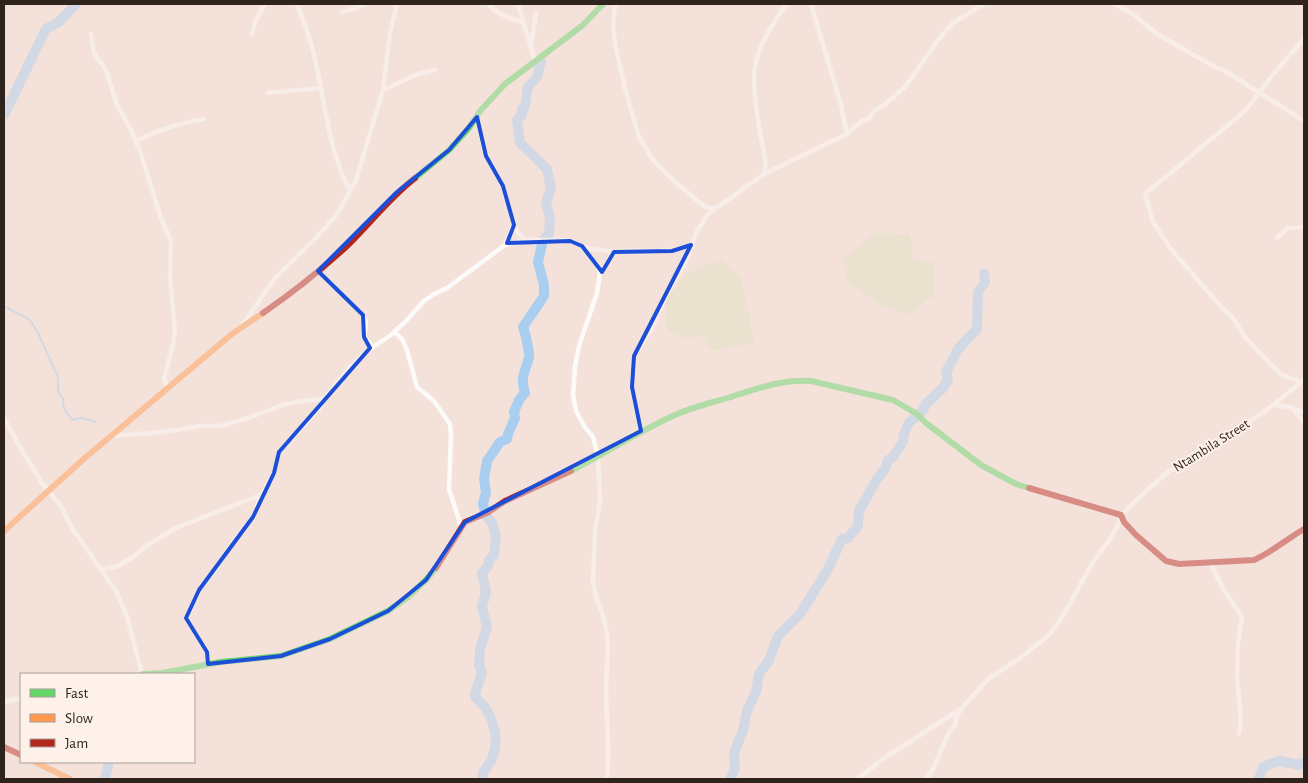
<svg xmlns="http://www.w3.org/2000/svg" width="1308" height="783" font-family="'Alegreya Sans',sans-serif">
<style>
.green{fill:#dee0c1}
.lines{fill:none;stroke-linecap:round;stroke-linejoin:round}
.stream{stroke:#aaceef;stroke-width:2}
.river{stroke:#aaceef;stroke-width:10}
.street{stroke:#fdfbf9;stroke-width:4.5}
.fast{stroke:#63d668;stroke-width:6}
.slow{stroke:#ff974d;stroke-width:6}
.jam{stroke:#b3261e;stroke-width:6}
.marked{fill:none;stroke:#1d4ed8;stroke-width:4;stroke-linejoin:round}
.labels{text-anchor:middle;stroke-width:4;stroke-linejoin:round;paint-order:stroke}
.street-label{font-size:14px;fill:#2e231d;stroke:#fdf1ea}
</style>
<rect width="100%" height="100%" fill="#f4e2da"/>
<path class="green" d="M876,233L910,234L913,261H935L933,296L908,315L887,307L846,283L844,258Z
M721,259L740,276L755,342L711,351L702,335L683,339L667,330L665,301L684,275Z"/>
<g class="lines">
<path class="stream" d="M4,306L30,320L38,333L58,377V391L63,399V405L67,414L73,420L82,418L96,422"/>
<path class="river" d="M4,115L46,29L59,22L76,4
M105,779L109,762
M482,779C482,769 489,767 492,758C501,738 492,710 475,697C475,688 480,681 482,672L479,666L480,649L487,627L482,607L486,592L482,573L488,566L489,560L494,555L496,536L492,523L486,515L483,504L486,492L484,479L487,461L500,442L507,439L508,434L515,418L514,412L519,400L525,393C520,378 525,371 529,358C530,353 525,332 523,327L544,296V285L538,262L543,240L549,234L550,219L546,202L551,189L547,169L520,143L517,120L522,115V109L525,106L528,87L537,77L541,61
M730,779L735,769L734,753L743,730L747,711L756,692L759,674L769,660L778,636L800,614L827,571L842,539L848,538L858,526L859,511L876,481L886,467L888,460L892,458L903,442L904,434L909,423L923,410L926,404L943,388L948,380L946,372L959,348L977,329L978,292L985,282L984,274
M1259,779L1263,767L1279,761L1299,765L1304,762"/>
<path class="street" d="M297,4C303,19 309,35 313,51C325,98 327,148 350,191
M488,4C497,15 509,17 522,22
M518,4L535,61
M615,4L613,27L615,44L626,92L639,137L653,160L670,177L696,200L706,207L715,209
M811,4L841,105L847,134
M1115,4L1133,14L1157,34L1215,67L1225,71L1304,121
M342,12L359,7L364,4
M91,34L94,53L106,70L117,105L131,130L141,154L161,218L171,241L170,277L175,331L173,345L164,379L168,388
M252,34L256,20L265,4
M531,46L536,13
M383,90L418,74L435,70
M268,93L320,88
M477,117L486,156L503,186L514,225L519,234L525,240
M135,141C158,130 179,123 204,119
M764,174L847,134L862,121L868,119L875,110L884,105L905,87L939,39L953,23L984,4
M1277,238L1288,228L1304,227
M505,245L514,225
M585,248L614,252L600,273
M614,252C641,248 665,255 691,245
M318,271L363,315L366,323L364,337L372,346
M242,325L275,278L316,238L338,213L356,180L383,90L390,33L397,4
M394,332L402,339L407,350L417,387L434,401L450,424L451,436L449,489L461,526
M1301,382L1282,375L1271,365L1245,337L1233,318L1222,308L1171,249L1153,222L1145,194L1246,110L1275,72L1304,39
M1273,405L1290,407L1304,412
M1294,410L1304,423
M4,418L24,454L42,483L60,505L72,528L116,591L127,616L142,674
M641,431L632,387L634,356L651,330L665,298L686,261L697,231L708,214L764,174C768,160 762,146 760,132C757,115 754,95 754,78C754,50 772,26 786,4
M113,436L164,432L201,426H221L251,417L285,404L325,398
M1210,563L1224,590L1242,617L1238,642L1237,677L1241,721L1239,733
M100,570L118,566L130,559L151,543L178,527L261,495
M208,664L207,652L186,618L199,590L217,567L230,546L253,517L261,495L274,473L279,452L318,409L328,394L349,368L367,351L391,335L406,321L424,301L434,294L447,288L505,245L525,240H561L570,241L582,246L597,265L600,273L597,293L579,346L575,366L573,396L576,411L584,426L593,437L598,457L600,501L595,531L593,581C594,597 604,613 606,629C610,648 606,668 606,687C606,718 610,748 607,779
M4,702L21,698
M858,779L883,759L962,708L988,679L1019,659L1050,634L1061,619L1093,562L1108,542L1118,525L1121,515L1145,492L1169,471L1236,431L1273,405L1304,380
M926,779L933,769L949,732L955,726L957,716L961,709"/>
<path class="fast" d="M415,178L449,150L468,129L481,110L505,84L583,25L603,4
M571,471C606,453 639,431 675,415C694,406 716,402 737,395C762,387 785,379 811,381L893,400L917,414L926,423L981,465L1016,484L1029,488
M143,674L162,673L221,662L281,656L330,639L388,611L407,598L426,580L436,568"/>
<path class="slow" d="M4,531L86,457L232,334L263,313
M35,762L70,779"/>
<path class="jam" d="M263,313C292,293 321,270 347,246C370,224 389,198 415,178
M1029,488L1121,515L1124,522L1136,535L1166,561L1179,564L1254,560C1272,552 1287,539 1304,529
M436,568L465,522L487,513L505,501L571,471
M4,747L21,755"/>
</g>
<path d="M0 0H1308V783H0ZM477,117L486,156L503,186L514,225L507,243L570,241L582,246L602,272L614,252L672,251L691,245L634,356L632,387L641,431L465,522L426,580L388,611L330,639L281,656L208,664L207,652L186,618L199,590L253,517L274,473L279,452L370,348L364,337L363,315L318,271L397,192L449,150Z" fill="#f4e2da" fill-opacity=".55" fill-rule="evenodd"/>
<path class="marked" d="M477,117L486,156L503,186L514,225L507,243L570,241L582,246L602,272L614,252L672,251L691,245L634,356L632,387L641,431L465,522L426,580L388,611L330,639L281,656L208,664L207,652L186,618L199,590L253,517L274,473L279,452L370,348L364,337L363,315L318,271L397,192L449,150Z"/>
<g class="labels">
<g class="street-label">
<text transform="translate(1211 445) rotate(-32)" y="5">Ntambila Street</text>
</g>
</g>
<rect width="1308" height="783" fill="none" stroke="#2e231d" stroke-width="10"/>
<rect x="20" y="673" width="175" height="90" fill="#fdf1ea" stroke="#aa9f98"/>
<rect x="30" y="689" width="25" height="8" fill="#63d668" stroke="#aa9f98"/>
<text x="65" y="698" font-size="15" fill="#2e231d">Fast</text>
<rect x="30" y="714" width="25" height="8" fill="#ff974d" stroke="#aa9f98"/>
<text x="65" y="723" font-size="15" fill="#2e231d">Slow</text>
<rect x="30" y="739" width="25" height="8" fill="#b3261e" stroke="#aa9f98"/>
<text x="65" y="748" font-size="15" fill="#2e231d">Jam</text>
</svg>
